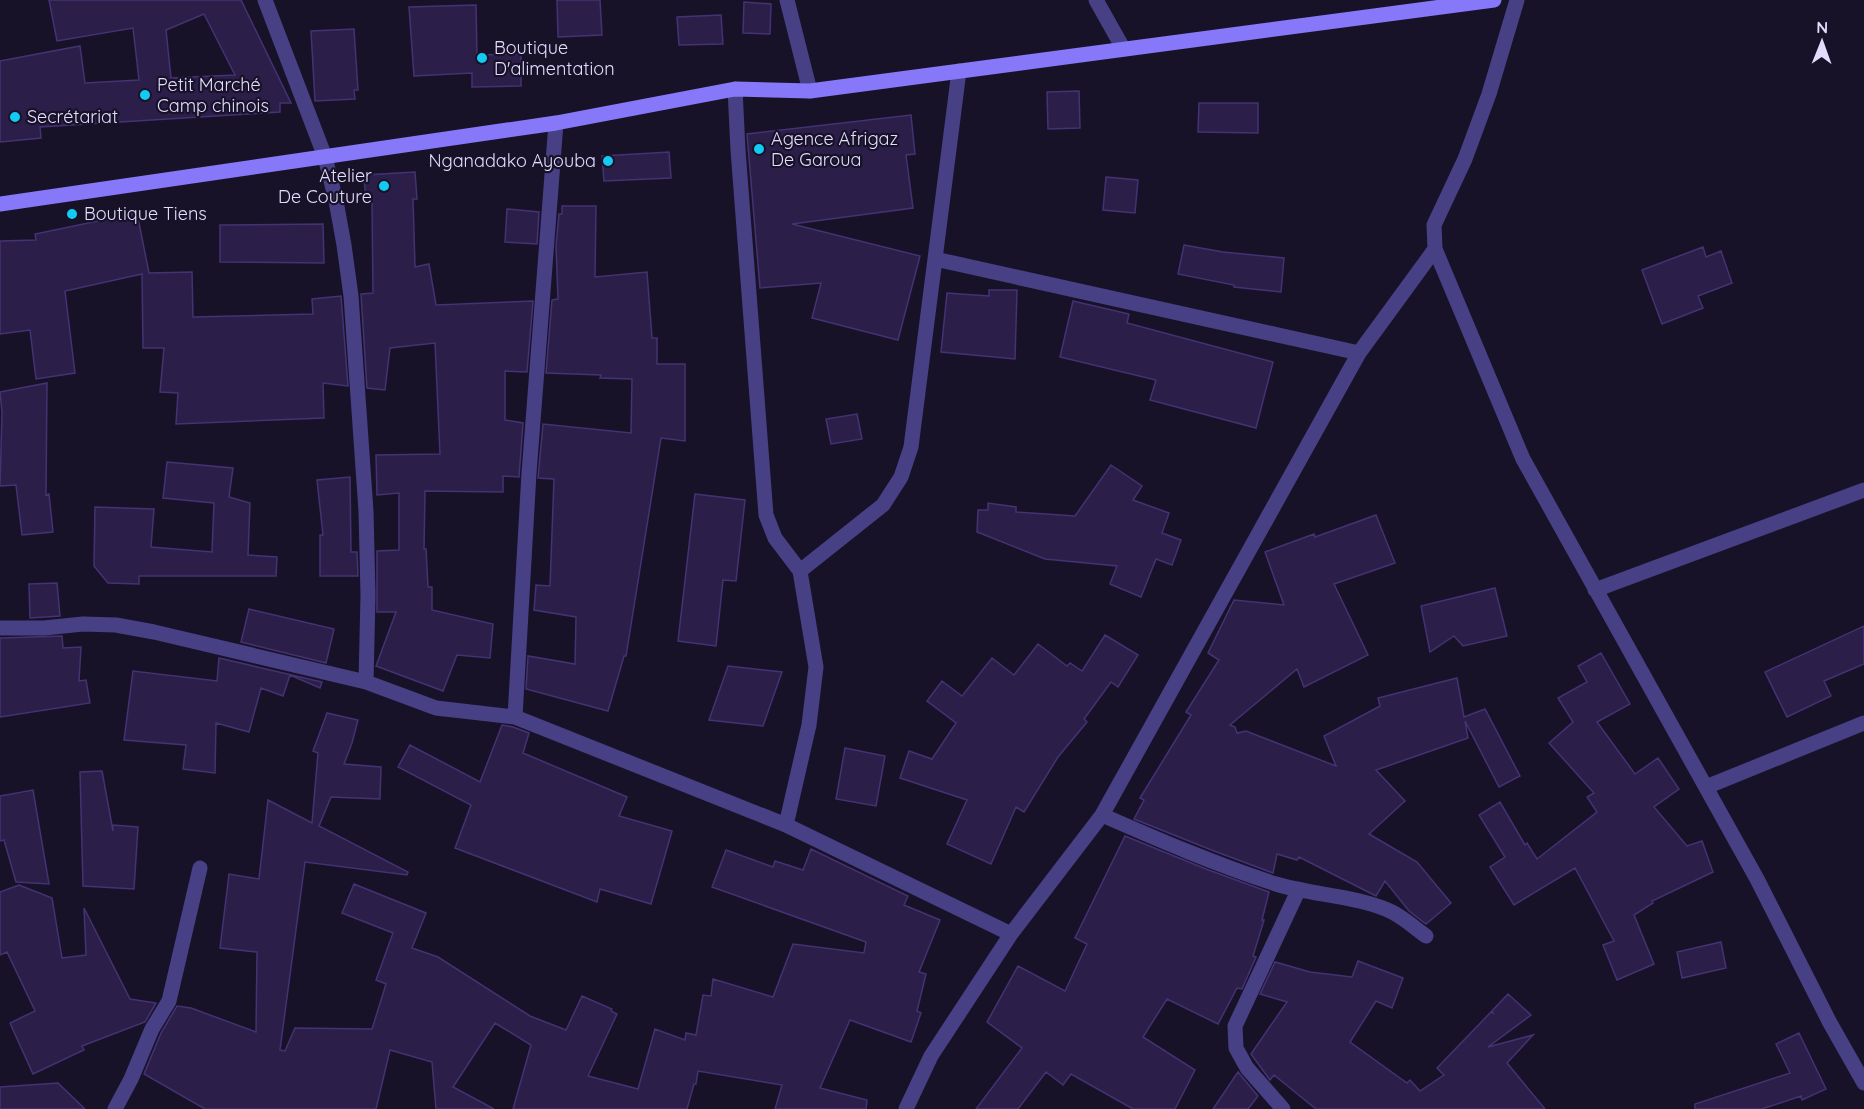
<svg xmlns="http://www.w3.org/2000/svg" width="1864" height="1109" font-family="Quicksand,sans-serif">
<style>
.building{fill:#2b1f49;stroke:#443273;stroke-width:1.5;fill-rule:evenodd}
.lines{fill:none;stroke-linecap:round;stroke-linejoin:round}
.minor{stroke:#484085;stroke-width:15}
.secondary{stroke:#8678f8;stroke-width:15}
.poi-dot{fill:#13caf2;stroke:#181229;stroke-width:2}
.labels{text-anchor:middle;stroke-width:4.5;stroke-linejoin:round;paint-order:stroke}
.poi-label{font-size:18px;fill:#e2dcfd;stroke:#181229;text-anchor:start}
</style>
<rect width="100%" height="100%" fill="#181229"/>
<path class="building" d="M49,0H241L291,103H280V112L40,127L41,138L0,142V61L80,46L85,83L139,80L133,28L57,41ZM204,14L235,75L171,78L166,30Z
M557,0H600L602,35L558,37Z
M744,2L771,4L770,34L743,33Z
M476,5L477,55L521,54V86L472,87V73L414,76L409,7Z
M721,15L723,44L679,45L677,17Z
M354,29L358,90H354L355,99L315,101L311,31Z
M1079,91L1080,128L1048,129L1047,92Z
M1199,103H1258V133L1198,132Z
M911,115L915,154L906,155L913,208L792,224L920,256L898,340L812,318L821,283L760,288L747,134Z
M669,152L671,178L604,181L602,156Z
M415,172L417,199H413L415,267L429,264L436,305L533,301L527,372L505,371V420L523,423L519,477L503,476V492L425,491L424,549H426L428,587H432V610L493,624L490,658L457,655L443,691L376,666L396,612H377V551L399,550V493L377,495L376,455L440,454L435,343L390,348L385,390L367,388L361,294L373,293L372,202H366L364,175Z
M1106,177L1138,180L1135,213L1103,210Z
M562,206H596L595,277L647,272L652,338H657V364H685V441L661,438L626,656H624L608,711L526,689L528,656L575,664L576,617L534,610L536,585L550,586L554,479L538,478L543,424L631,433L632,379L600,378L601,375L546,373L552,300L558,299L556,246L559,214H562Z
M507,209L539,212L537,244L505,242Z
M137,213L149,273L192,272L193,317L313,314L312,299L341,296L348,386L323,383L324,418L176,424L178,393L160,392L164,348H143L142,274L65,291L75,373L36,379L30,330L0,334V241L36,240L35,234Z
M323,224L324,263L220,262V225Z
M1184,245L1223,252L1284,258L1281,292L1234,287V285L1178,274Z
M1703,247L1706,257L1721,251L1732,283L1698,296L1703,308L1662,324L1642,270Z
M989,290H1017L1015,359L941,352L947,293L989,296Z
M1073,301L1129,314L1127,323L1273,362L1256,428L1150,400L1156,380L1060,357Z
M47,383L46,495L49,494L53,532L22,535L16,485L0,486L2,412L0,392Z
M857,414L862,439L831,444L826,419Z
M167,462L233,468L229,497L250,503L248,555L277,557L276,576H139V584L108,583L94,566L95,507L154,509L151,547L212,552L214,503L163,498Z
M1111,465L1142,486L1133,500L1169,513L1162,533L1181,540L1172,565L1156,559L1141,597L1110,584L1117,566L1045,559L977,532L978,510H988V503L1016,507V512L1075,516Z
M350,477L351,552H357L358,576H320V535H323L317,480Z
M695,494L745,500L736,581L723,580L716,646L678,641Z
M1376,515L1395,563L1334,584L1368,655L1304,687L1297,669L1230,725L1235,727L1237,733L1246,731L1336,766L1324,736L1380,706L1378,698L1457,678L1464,717L1485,709L1520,776L1499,787L1465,721L1468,738L1376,770L1405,801L1369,834L1417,862L1451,903L1426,924L1409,911L1385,881L1376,896L1299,857L1297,860L1277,854L1273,873L1214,851L1134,819L1144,800L1140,798L1191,715L1186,712L1219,660L1208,653L1234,600L1284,605L1265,552L1314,534L1315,537Z
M57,583L60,616L30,618L29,584Z
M1495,588L1507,636L1463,646L1454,636L1430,652L1421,606Z
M249,609L334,629L326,663L241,642Z
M1864,626V664L1824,681L1831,696L1787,717L1765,672Z
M1105,635L1138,655L1118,687L1111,682L1084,719L1087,722L1058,757L1024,812L1016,807L991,864L947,844L967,800L900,778L909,751L932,759L956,723L927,701L942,681L962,696L992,658L1014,675L1038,644L1067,666L1070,663L1082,671Z
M62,636L63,648L81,647L79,681L86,680L90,703L0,717V638Z
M1601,653L1630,704L1597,722L1635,774L1658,758L1679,789L1654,807L1687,846L1702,841L1713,872L1652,901L1653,903L1634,915L1654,964L1617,980L1603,945L1614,941L1575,868L1514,905L1490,867L1505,857L1479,815L1500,802L1525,845L1527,843L1537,859L1597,812L1587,797L1594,793L1549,743L1573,722L1558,698L1587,682L1578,666Z
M219,658L322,682L320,688L290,675L283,696L261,688L249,732L216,723L215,773L183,769L186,745L124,740L133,671L217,681Z
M728,666L782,672L763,726L709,720Z
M327,713L358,720L352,743L344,764L381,767L380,799L331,797L319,826L408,872L407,875L305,862L280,1050L285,1051L295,1028L372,1029L386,984L376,980L393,933L342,913L354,884L426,913L412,948L438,957L530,1016L566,1030L582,996L612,1009L611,1011L617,1014L588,1076L638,1089L655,1029L685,1040L686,1033L696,1035L703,995L711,996L713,979L773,997L793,944L864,953L866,942L712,887L726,850L773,867L775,861L803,870L811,849L908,896L904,905L940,920L919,972L926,974L917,1011L921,1013L911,1042L850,1020L820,1088L867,1100L866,1109H775L782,1085L698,1071L696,1084H694L687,1109H513L531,1045L495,1023L453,1087L494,1109H436L432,1062L390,1050L376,1109H205L144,1074L161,1033L177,1006L191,1008L256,1032L257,952L220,948L229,874L259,879L268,800L312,823L318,753L313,751Z
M502,725L513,727L529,733L523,753L627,797L619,816L672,831L651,904L600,889L597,902L455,848L471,805L398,767L410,745L480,782Z
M845,748L885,756L876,806L836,799Z
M102,771L113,831V825L138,827L134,889L83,886L80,772Z
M33,790L49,884L16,882L4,840L0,841V796Z
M1125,836L1206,869L1269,892L1262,920H1264L1253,956L1256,957L1242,989L1237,988L1218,1024L1167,999L1143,1037L1195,1070L1175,1109H1133L1071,1074L1063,1085L1046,1072L1018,1109H976L1022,1048L987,1022L1018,966L1065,991L1087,944L1075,938Z
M19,885L52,898L62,958L86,955L84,908L130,999L156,1003L145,1022L82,1046L84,1050L33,1074L10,1023L35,1011L7,952L0,955V892Z
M1721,942L1726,968L1682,978L1677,952Z
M1358,961L1403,978L1392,1008L1376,1001L1350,1042L1407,1083L1410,1080L1420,1091L1444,1075L1437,1068L1491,1012L1493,1013L1492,1011L1508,994L1531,1015L1488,1047L1533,1035L1507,1063L1545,1109H1316L1274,1075L1270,1080L1251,1054L1287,1002L1260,994L1275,962L1310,972L1352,977Z
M1799,1033L1826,1089L1802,1100L1801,1096L1762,1109H1695V1104L1790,1073L1776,1044Z
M1238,1072L1258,1096L1248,1109H1213Z
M58,1083L85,1109H0V1087Z"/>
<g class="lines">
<path class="minor" d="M265,0L325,157L336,201L344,245L351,296L366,511L368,595L366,682
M787,0L810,91
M1096,0L1123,48
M735,89L738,150L766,515L775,538L800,571L816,667L809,725L786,825
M1435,249L1523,459L1757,879L1830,1023L1864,1083
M935,259L1359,353
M800,571L883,505L901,477L911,447L959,71
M1595,590L1864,490
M0,628H44L83,624L116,625L154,632L366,682L436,708L515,717L786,825L1011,934
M515,717L529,473L556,123
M1706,787L1864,723
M1102,815C1159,840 1217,865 1276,884C1312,895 1359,896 1392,912C1404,918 1415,928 1426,936
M115,1109L131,1079L152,1029L169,1001L200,868
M906,1109L931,1056L1011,934L1102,815L1359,353L1435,249L1434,225L1465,159L1489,94L1517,0
M1283,1109L1247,1068L1236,1048L1235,1026L1298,891"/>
<path class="secondary" d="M0,204L556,123L735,89L810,91L1494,0"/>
</g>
<g class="poi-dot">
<circle cx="482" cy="58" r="6"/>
<circle cx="145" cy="95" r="6"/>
<circle cx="15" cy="117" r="6"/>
<circle cx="759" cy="149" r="6"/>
<circle cx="608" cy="161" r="6"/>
<circle cx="384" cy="186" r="6"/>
<circle cx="72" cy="214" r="6"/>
</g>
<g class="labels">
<g class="poi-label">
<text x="494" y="54">Boutique<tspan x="494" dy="21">D'alimentation</tspan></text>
<text x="157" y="91">Petit Marché<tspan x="157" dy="21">Camp chinois</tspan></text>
<text x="27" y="123">Secrétariat</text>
<text x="771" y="145">Agence Afrigaz<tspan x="771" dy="21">De Garoua</tspan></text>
<text x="596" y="167" text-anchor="end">Nganadako Ayouba</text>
<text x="372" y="182" text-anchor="end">Atelier<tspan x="372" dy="21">De Couture</tspan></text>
<text x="84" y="220">Boutique Tiens</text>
</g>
</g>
<g transform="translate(1822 42) rotate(1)" stroke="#181229" stroke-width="4.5" paint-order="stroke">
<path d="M0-4.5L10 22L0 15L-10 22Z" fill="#e2dcfd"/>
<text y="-9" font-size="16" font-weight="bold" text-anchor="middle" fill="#e2dcfd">N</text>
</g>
</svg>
